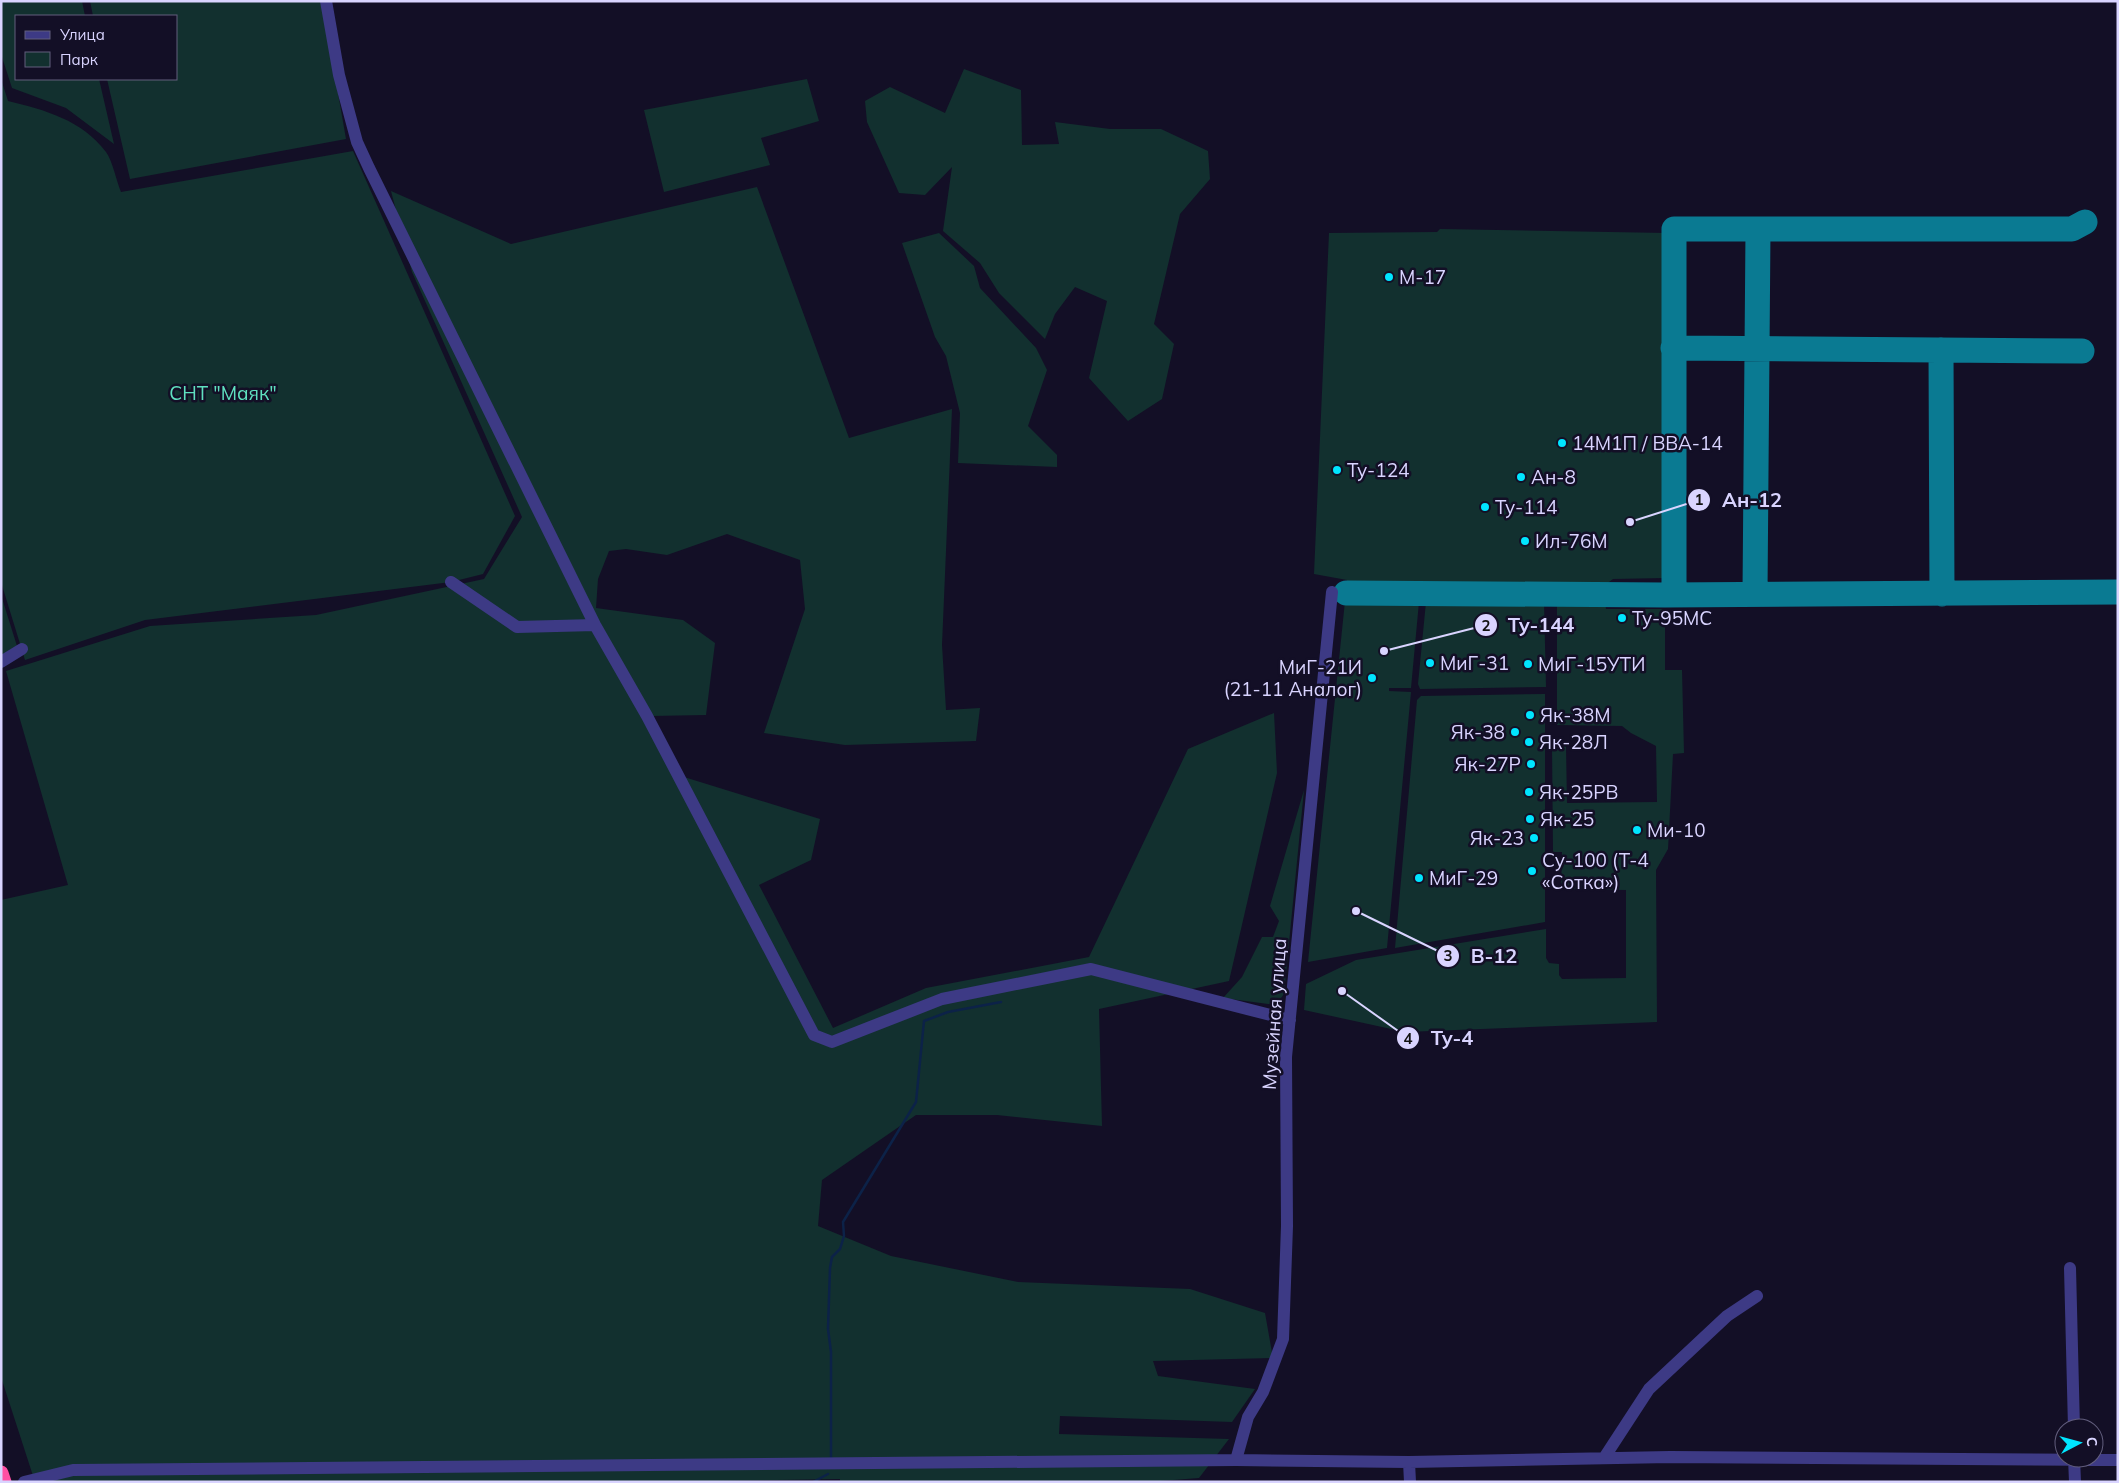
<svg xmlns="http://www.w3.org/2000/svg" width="2119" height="1483" font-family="Mulish,sans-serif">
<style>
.green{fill:#12302f}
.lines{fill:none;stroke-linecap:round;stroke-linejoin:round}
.stream{stroke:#0c2248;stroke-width:2.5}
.taxiway{stroke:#0a7a92;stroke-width:25}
.minor{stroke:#3d3a85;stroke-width:12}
.highway{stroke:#ff4fa3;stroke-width:15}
.poi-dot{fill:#00e5ff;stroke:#130f26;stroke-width:2}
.labels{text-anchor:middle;stroke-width:5;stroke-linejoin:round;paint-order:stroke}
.poi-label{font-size:19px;fill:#d9d4ff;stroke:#130f26;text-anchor:start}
.park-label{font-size:19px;fill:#5fe0c0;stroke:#130f26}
.street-label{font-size:19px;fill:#d9d4ff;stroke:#130f26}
.leader{fill:none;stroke:#d9d4ff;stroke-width:2}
.callout-dot{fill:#d9d4ff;stroke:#130f26;stroke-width:2}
.mark-label{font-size:15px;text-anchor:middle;font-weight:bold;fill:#111}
.callout-label{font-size:20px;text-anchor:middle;font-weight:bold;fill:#d9d4ff;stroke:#130f26;stroke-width:5;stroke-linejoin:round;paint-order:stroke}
</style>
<rect width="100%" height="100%" fill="#130f26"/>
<path class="green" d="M1,1H82L85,16H16V79H99L114,144L66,108L12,88L1,54Z
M90,1H322L346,139L130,179L107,79H176V16H93Z
M964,69L1021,90L1022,145L1059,144L1055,122L1110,129H1161L1208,151L1210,179L1180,214L1154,324L1174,344L1162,399L1128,421L1089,378L1107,301L1075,287L1055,314L1045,339L999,293L980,263L943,231L952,167L925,195L899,193L867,122L865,101L890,87L945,113Z
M1,79L8,101C45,110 82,120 106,152C113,162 116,180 121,192L353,151L515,516L483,574L451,582L145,620L25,660L1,582Z
M807,79L819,121L761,138L770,165L664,192L644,110Z
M757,187L849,438L952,409L942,645L946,710L980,708L976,741L845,745L764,733L805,609L800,560L727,534L667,555L626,549L609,551L598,579L596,608L683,620L715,643L706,715L651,716L684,777L820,819L811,860L759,885L833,1028L926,988L1089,957L1188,749L1274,713L1277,773L1229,981L1099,1009L1102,1126L997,1115H916L822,1180L818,1226L891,1256L1018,1282L1190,1289L1265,1313L1273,1358L1153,1361L1158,1376L1255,1389L1232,1422L1060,1416L1059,1434L1229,1439L1199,1478L1148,1482H840V1479L654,1482H35L1,1377V900L68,885L6,671L150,626L316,615L484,579L522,517L412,272L391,191L511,244Z
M1440,229L1666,233L1665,578L1613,579L1605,585H1347V580L1314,574L1329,233L1437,232Z
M939,233L974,266L980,288L1036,348L1047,370L1028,426L1057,455V467L958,463L960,413L946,356L935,337L902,243Z
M1,595L17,646L1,656Z
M1345,601L1419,602L1411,688H1389V691L1411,692L1387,948L1308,962Z
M1428,601L1544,602L1546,687L1420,689L1418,684L1426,602Z
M1557,602H1605L1606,609H1665V670H1682L1684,753L1673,754L1668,849L1656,870L1657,1022L1405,1032L1304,1010L1306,984L1356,960L1546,929V958L1549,963L1559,964V975L1562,979L1626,978V890L1561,889L1562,852H1553L1552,745L1566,746L1567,803L1657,802L1656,746L1631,733L1622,726L1557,725Z
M1545,694V922L1395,948L1417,700L1421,696Z
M1304,790L1284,994L1276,1005L1223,998L1242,977L1262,937H1273L1279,921L1270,906Z"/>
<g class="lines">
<path class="stream" d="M831,1458V1352L828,1329L830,1268L832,1257L840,1249L844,1236L843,1222L916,1102L924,1021L948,1012L1001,1002
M813,1482L828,1474"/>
<path class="taxiway" d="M1673,348L2082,351
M1941,350L1942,594
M1346,593L1665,595L2118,592
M1755,593L1758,230
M1674,595V229H2072L2085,222"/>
<path class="minor" d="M326,1L339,75L357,142L369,168L595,625L647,716L814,1035L832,1042L942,999L1091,969L1290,1020
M451,582L517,627L595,625
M1,662L22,649
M2070,1268L2074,1428
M1604,1458L1649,1389L1727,1316L1757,1296
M2074,1458L2075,1482
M1236,1460L1248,1417L1263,1392L1283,1339L1287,1226L1286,1057L1332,592
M1409,1462L1410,1482
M24,1482L73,1470L1236,1460L1409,1462L1670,1457L2118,1460"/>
<path class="highway" d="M1,1473L4,1482"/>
</g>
<g class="poi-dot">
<circle cx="1389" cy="277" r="5"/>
<circle cx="1562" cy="443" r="5"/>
<circle cx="1337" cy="470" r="5"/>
<circle cx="1521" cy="477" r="5"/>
<circle cx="1485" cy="507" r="5"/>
<circle cx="1525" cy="541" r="5"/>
<circle cx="1622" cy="618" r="5"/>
<circle cx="1430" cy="663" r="5"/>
<circle cx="1528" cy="664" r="5"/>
<circle cx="1372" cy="678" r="5"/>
<circle cx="1530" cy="715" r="5"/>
<circle cx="1515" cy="732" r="5"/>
<circle cx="1529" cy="742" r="5"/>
<circle cx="1531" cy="764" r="5"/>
<circle cx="1529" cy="792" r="5"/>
<circle cx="1530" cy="819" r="5"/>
<circle cx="1637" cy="830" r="5"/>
<circle cx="1534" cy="838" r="5"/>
<circle cx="1532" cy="871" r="5"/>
<circle cx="1419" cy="878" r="5"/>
</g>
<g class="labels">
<g class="poi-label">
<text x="1399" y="284">М-17</text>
<text x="1572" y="450">14М1П / ВВА-14</text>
<text x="1347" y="477">Ту-124</text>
<text x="1531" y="484">Ан-8</text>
<text x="1495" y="514">Ту-114</text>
<text x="1535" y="548">Ил-76М</text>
<text x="1632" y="625">Ту-95МС</text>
<text x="1440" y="670">МиГ-31</text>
<text x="1538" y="671">МиГ-15УТИ</text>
<text x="1362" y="674" text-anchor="end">МиГ-21И<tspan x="1362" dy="22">(21-11 Аналог)</tspan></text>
<text x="1540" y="722">Як-38М</text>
<text x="1505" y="739" text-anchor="end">Як-38</text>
<text x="1539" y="749">Як-28Л</text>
<text x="1521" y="771" text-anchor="end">Як-27Р</text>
<text x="1539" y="799">Як-25РВ</text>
<text x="1540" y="826">Як-25</text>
<text x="1647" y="837">Ми-10</text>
<text x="1524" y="845" text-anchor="end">Як-23</text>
<text x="1542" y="867">Су-100 (Т-4<tspan x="1542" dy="22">«Сотка»)</tspan></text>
<text x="1429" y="885">МиГ-29</text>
</g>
<g class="park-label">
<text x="223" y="400">СНТ "Маяк"</text>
</g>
<g class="street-label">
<text transform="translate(1274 1014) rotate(-86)" y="7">Музейная улица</text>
</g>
</g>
<path class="leader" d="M1630 522L1699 500M1384 651L1486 625M1356 911L1448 956M1342 991L1408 1038"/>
<g class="callout-dot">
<circle cx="1630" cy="522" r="5"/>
<circle cx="1384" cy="651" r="5"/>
<circle cx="1356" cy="911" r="5"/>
<circle cx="1342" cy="991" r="5"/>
<circle cx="1699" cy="500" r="12"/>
<circle cx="1486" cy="625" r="12"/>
<circle cx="1448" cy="956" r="12"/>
<circle cx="1408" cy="1038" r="12"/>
</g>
<g class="mark-label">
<text x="1699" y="505">1</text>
<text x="1486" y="631">2</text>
<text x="1448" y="961">3</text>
<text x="1408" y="1044">4</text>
</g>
<g class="callout-label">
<text x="1752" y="507">Ан-12</text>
<text x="1541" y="632">Ту-144</text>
<text x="1494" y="963">В-12</text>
<text x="1452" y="1045">Ту-4</text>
</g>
<rect width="2119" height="1483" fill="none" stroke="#d9d4ff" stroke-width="5"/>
<rect x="15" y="15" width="162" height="65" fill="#130f26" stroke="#625e7d"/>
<rect x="25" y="31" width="25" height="8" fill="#3d3a85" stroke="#625e7d"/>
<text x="60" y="40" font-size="15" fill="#d9d4ff">Улица</text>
<rect x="25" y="52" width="25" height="15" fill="#12302f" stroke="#625e7d"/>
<text x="60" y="65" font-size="15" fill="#d9d4ff">Парк</text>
<g transform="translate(2079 1443) rotate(84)"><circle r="24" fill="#130f26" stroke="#625e7d"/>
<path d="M0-4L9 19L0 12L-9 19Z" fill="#00e5ff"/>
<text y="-8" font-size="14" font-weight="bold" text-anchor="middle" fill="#d9d4ff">С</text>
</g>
</svg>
